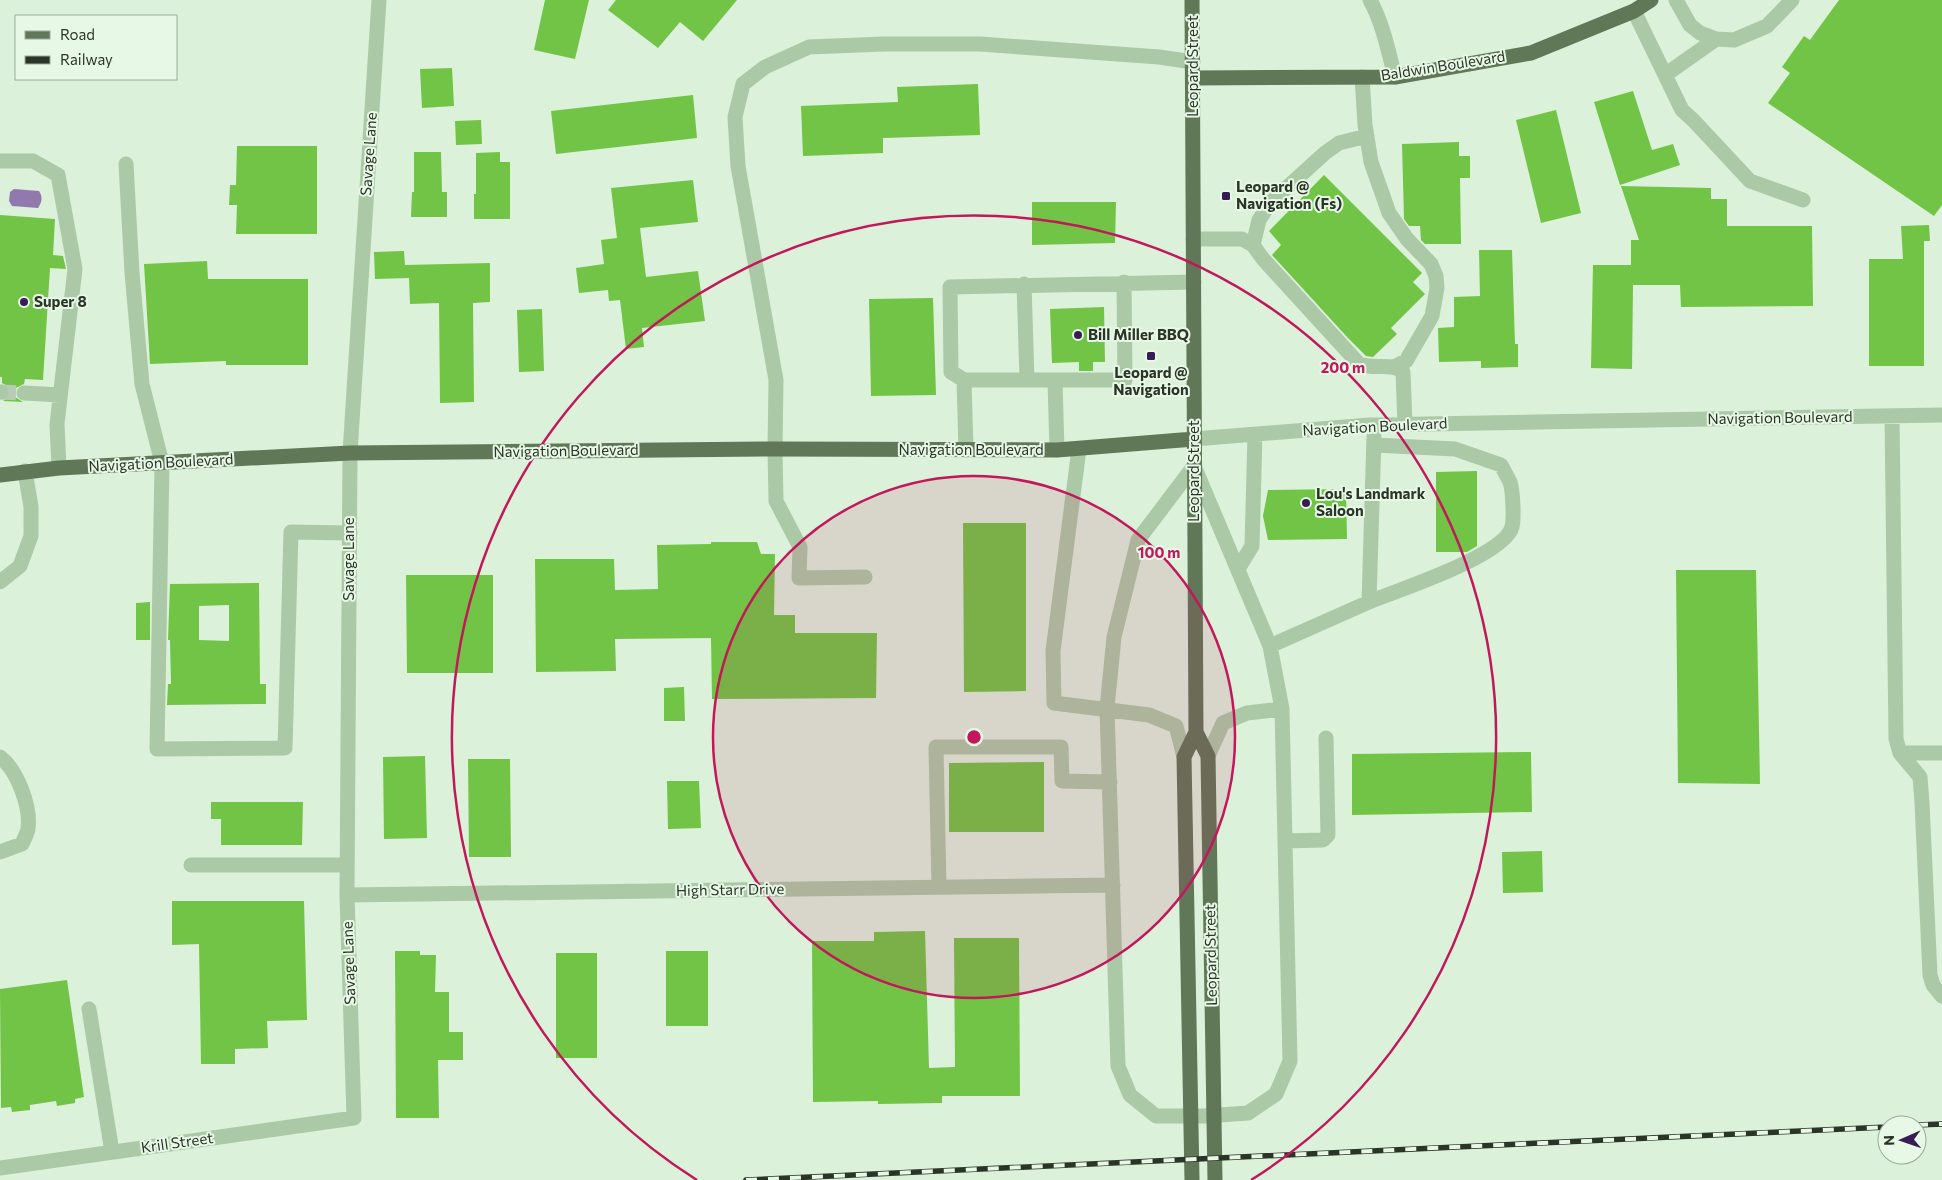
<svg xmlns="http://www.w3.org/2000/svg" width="1942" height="1180" font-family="Commissioner,sans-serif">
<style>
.water{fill:#9179ad}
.building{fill:#71c445;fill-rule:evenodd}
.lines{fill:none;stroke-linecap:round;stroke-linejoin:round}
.minor-tunnel{stroke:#b8cbb6;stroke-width:15;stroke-dasharray:15 8;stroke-linecap:butt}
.minor{stroke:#abc9a6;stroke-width:15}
.major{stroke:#607758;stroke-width:15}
.rail-casing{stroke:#2b3527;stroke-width:5.5}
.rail{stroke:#e7f9e6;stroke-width:4;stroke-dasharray:11;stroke-linecap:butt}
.ring{fill:none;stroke:#c2185b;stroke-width:2.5}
.poi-dot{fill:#381d55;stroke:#e7f9e6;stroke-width:2}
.labels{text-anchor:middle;stroke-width:4;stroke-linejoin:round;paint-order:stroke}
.street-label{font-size:15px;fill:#2b3527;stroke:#e7f9e6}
.poi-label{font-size:15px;font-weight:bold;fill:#2b3527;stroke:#e7f9e6;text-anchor:start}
.centre{fill:#c2185b;stroke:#e7f9e6;stroke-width:2.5}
.ring-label{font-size:15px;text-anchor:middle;font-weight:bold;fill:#c2185b;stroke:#e7f9e6;stroke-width:4;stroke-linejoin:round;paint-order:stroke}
</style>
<rect width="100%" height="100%" fill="#dbf1da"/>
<path class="water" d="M14,189L39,191C43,197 42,202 38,208L12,206L9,201L10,192Z"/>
<path class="building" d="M545,0H589L575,59L534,50Z
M616,0H737L703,41L680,22L658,48L608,10Z
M1839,0H1942V205L1934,216L1768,103L1790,73L1782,67L1804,36L1810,40Z
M452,68L454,106L422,108L420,69Z
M978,84L980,135L883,138V153L803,156L801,106L898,102L897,87Z
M1633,91L1652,150L1673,144L1680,165L1620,185L1594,102Z
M693,95L697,138L556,154L551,111Z
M1556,110L1581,213L1541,223L1516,120Z
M481,120L482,144L456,145L455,121Z
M1459,142V156H1470V178H1460L1461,244H1425L1421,240L1420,226H1409L1404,219L1402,144Z
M237,146H317V234H236L237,205H229L230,185H236Z
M414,152H441L442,192H447V217H411L412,192H414Z
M500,152V162H510V219H474V194H476V153Z
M1324,175L1422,273L1413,282L1425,294L1391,328L1397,334L1373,357L1366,356L1348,338L1272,255L1281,245L1269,231Z
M693,180L698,222L640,228L646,277L698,271L705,321L642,328L644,347L626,349L620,300L609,301L608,290L579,293L576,268L604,264L601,240L617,238L611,188Z
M1621,186L1711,188V199H1727V226H1812L1813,306L1681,307L1680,285H1633L1632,369L1591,368L1593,265H1631V240H1639Z
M1032,202H1116L1115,243L1032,245Z
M0,215L55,219L53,255L63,256L66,269L50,268L43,380L25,379L24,384L16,388L15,397L23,402L3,401L9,397L10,392L9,387L2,383V377H0Z
M1929,225L1930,241H1924V366H1869V259H1903L1901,226Z
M1479,250H1512L1515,344H1518V367L1481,368V361L1439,362L1438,328L1454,327V297L1480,296Z
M404,251L405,265L490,263V302L473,303L474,402L440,403L439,303L410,304L409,278L375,279L374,252Z
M207,261L208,279H308V365H226V361L150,364L144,264Z
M933,298L936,395L871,396L869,299Z
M1104,307L1105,362H1093V371H1079V362L1052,363L1050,309Z
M542,309L544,371L519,372L517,310Z
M1477,471V546L1467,552H1436V472Z
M1346,489L1347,539L1268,540L1263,516L1268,490Z
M963,523H1026V691L964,692Z
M711,542H757L761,554H775L774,615H795V633H877L876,698L712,699L711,638L615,639L616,671L536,672L535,559H614L615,590L658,589L657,545L711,544Z
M1676,570H1756L1760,784L1678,783Z
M406,575H493V673H407Z
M259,583L260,684H266V704L167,705L168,684H171L170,640H168L170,584ZM229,605V641L199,640V606Z
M150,602V640H136V603Z
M684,687L685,721H664V688Z
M1531,752L1532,812L1352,815V754Z
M425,756L427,838L384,839L383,757Z
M468,759H510L511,857H469Z
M1044,762V832H949V763Z
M667,781H699L701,828L668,829Z
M211,802H303L302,845H221V819H211Z
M1542,851L1543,892L1503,893L1502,852Z
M172,901H304L307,1020L267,1021L268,1048L235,1049V1064H201L199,944L172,945Z
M925,931L929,1068L955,1067L954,938H1019L1020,1096H942V1103L878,1104V1101L813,1102L812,941H874V932Z
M395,951H420V955H436L435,992H449V1032H463V1060H438L439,1118H396Z
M666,951H708V1026H666Z
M556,953H597V1058H556Z
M67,980L84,1097L75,1099V1103L57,1106L56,1101L30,1105V1110L12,1112L11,1107L1,1108L0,989Z"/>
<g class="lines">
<path class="minor-tunnel" d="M1,392L24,393"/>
<path class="minor" d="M1370,0C1383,24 1388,50 1395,77
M1676,0L1690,25L1700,33L1716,39L1734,40L1767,26L1792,0
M1634,11L1682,110L1694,121L1750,181L1803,200
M1665,75L1716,39
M1362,77L1365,125L1371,162L1389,213L1407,239L1431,264L1436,276L1437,288L1432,316L1406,361L1394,367
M0,161H33L58,175L75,269L57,424L59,468
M126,164L132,273L142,384L162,463L157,749L285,748L291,532L350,533
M1193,239H1242L1253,245L1263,259L1359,364C1373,370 1394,362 1403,372L1405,425
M1253,245L1259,220L1270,203L1325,153L1339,143L1367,136
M1024,284L1027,380
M964,380H1125L1124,282
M1055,381L1057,450
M0,392H1
M24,393L60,395
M1892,416L1896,739L1900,753L1920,777L1922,803L1930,975L1933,985L1942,996
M1194,439L1370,425L1942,415
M1079,449L1053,651L1054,703L1149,715L1176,726L1184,757
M966,450L964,380L951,372L950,287L1194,282
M1194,466L1270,646L1282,709L1290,1061L1276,1094L1248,1113L1205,1116H1156L1130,1095L1118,1066L1107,708L1114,637L1138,540Z
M1238,569L1252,546L1255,434
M865,577L799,578L800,547L776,501L775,449L776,380L738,166L735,117L743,84L765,67L809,47L884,44H980L1159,57L1193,62
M0,582L20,566L31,536V507L25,471
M1369,602C1398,590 1504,556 1512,527C1514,518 1513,491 1510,482C1507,476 1504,471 1501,465L1455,449L1374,445
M1270,646L1369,602L1374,437
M1900,753H1942
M1208,756L1223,723L1247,713L1282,709
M0,757C17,770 31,806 28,829C27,834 24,839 22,844L0,852
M1285,841L1323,840L1328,835L1326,738
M191,865H347
M939,887L936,747H1061L1062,781L1110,782
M347,895L1113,885
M89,1009L112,1152
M0,1168L354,1118L347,895L350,453L379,0"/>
<path class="major" d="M1192,0L1196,732L1184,757L1192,1180
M1193,78L1395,77L1531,53L1634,11L1651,0
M0,475L59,468L350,453L775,449L1057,450L1194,439
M1196,732L1208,756L1215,1180"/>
<g class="rail-casing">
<path id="rail" d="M1917,1125L1942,1124
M746,1180L1887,1127"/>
</g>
<use href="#rail" class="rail"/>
</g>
<circle cx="974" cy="737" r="261" fill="#c2185b" fill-opacity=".12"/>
<g class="ring">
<circle cx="974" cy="737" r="261"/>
<path d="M697 1180A522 522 0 1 1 1251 1180"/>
</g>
<g class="poi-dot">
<rect x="1221" y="191" width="10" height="10" rx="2.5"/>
<circle cx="24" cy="302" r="5"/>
<circle cx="1078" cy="335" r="5"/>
<rect x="1146" y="351" width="10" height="10" rx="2.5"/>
<circle cx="1306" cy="503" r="5"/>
</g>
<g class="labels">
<g class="street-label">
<text transform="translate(1193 66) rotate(-90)" y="5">Leopard Street</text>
<text transform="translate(1443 66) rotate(-9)" y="5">Baldwin Boulevard</text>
<text transform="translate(369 154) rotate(-86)" y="5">Savage Lane</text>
<text transform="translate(1780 418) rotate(-1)" y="5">Navigation Boulevard</text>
<text transform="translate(1375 427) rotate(-3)" y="5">Navigation Boulevard</text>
<text x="971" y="455">Navigation Boulevard</text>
<text transform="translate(566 451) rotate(-1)" y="5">Navigation Boulevard</text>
<text transform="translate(161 463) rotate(-3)" y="5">Navigation Boulevard</text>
<text transform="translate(1194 471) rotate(-90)" y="5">Leopard Street</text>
<text transform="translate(349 559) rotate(-90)" y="5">Savage Lane</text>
<text transform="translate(730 890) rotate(-1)" y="5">High Starr Drive</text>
<text transform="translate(1211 955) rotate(-91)" y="5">Leopard Street</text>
<text transform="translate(349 963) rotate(-92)" y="5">Savage Lane</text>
<text transform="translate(177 1143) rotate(-8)" y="5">Krill Street</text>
</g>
<g class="poi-label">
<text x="1236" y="192">Leopard @<tspan x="1236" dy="17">Navigation (Fs)</tspan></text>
<text x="34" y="307">Super 8</text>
<text x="1088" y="340">Bill Miller BBQ</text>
<text x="1151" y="378" text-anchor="middle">Leopard @<tspan x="1151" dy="17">Navigation</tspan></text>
<text x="1316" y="499">Lou's Landmark<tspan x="1316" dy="17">Saloon</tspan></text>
</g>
</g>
<circle cx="974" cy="737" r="8" class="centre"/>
<g class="ring-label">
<text x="1343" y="373">200 m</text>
<text x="1159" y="558">100 m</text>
</g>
<rect x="15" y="15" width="162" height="65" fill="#e7f9e6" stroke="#9cab9a"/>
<rect x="25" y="31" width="25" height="8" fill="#607758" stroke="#9cab9a"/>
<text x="60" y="40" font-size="15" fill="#2b3527">Road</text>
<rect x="25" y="56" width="25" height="8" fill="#2b3527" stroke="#9cab9a"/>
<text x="60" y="65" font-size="15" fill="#2b3527">Railway</text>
<g transform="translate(1902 1140) rotate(268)"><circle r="24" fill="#e7f9e6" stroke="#9cab9a"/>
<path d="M0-4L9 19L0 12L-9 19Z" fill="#381d55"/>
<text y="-8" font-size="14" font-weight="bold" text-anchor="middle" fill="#2b3527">N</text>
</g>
</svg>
